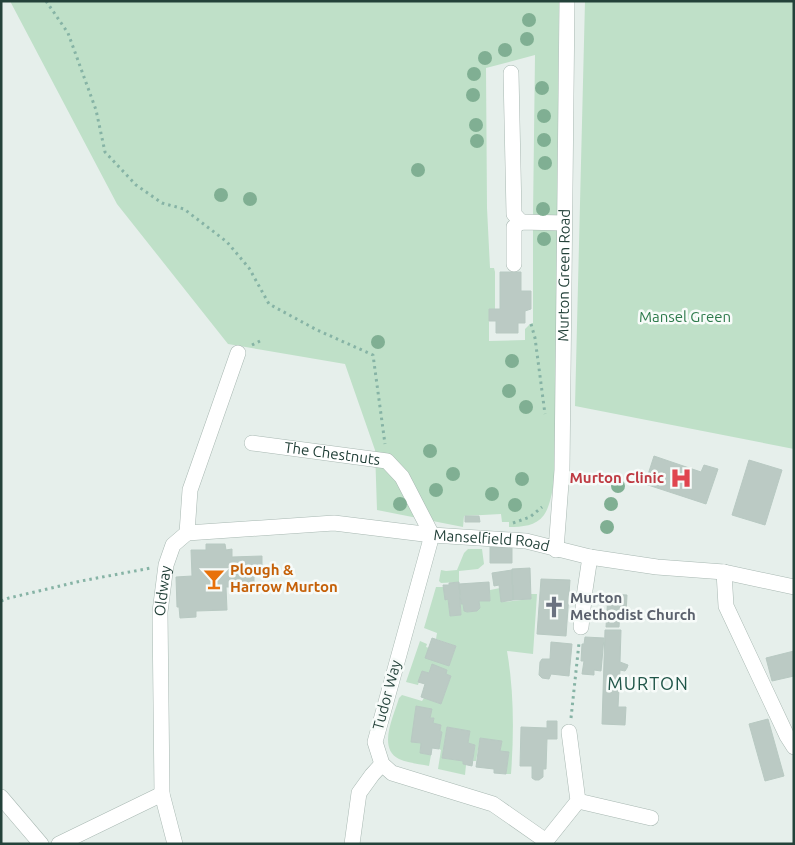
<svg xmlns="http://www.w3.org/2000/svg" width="795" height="845" font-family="Ubuntu,sans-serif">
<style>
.green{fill:#bfe0c8}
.building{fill:#bbcac4;stroke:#b8c9c2}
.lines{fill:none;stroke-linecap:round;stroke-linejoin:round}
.minor-casing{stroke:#a8b8b2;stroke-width:16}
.path{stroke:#86b3a5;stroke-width:3;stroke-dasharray:2.5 4;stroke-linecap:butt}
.minor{stroke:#fff;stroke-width:15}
.tree{fill:#80af93}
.labels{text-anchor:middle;stroke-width:5;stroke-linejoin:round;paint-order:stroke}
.street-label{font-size:15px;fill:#24423a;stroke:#f7fbf9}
.park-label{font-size:15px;fill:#2d7a4b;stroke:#f7fbf9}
.health-label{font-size:15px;font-weight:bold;fill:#be3a42;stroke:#f7fbf9;text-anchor:end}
.food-label{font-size:15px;font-weight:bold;fill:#c56008;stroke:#f7fbf9;text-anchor:start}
.worship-label{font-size:15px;font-weight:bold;fill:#5b616d;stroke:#f7fbf9;text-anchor:start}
.quarter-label{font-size:18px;letter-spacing:1px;fill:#1f5548;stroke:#f7fbf9}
</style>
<rect width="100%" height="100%" fill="#e6efeb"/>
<path class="green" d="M10,1H559L557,216H533L535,55L486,68L487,208L490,268H494L495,272V309H489V341L525,340V329L530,324L533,323V228H557C557,276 557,324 556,373C556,404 561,491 544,515C536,526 522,527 509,527V522H502L501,514L464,516L463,527L377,510L375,450L345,364L228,344L117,204Z
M585,1H794V449L575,406Z
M468,549H482L484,564L478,569L459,571V582L441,583L439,581L441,570L446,571L457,570L464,553Z
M436,587H444L445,599H448L450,616L461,615V604H463L464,611L467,612L477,611L480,608L479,601H490V590L500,588L502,602L531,599V594H537L533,654L507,651C514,691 514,733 511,774H506L509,753L500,751L502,741L480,738L476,761H473L475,745L468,743L470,731L447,727L442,758L463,761V764L466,765L465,775L438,769L441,750L439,749L442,732L440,731L441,725L433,723L434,718H430L431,709L416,707L412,742L421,743L420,753L431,755L429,766C420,764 408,763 399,759C377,748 394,716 399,698L402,695L422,701L424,698L441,704L451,676L446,674L447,670L432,665L429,673L422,671L418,685L406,682L420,641L427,644L426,647L429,648L426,658L449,666L456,646L436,639L437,633L424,628Z"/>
<path class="building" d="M500,272H521V291H531V309L525,311V323H518V333H496V321H489V309H500Z
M654,456L701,472L704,465L718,469L706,504L645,484Z
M749,460L782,470L765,525L732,515Z
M465,516H479L480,522H465Z
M206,544H225L226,550L232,549V557L262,556V572H254V587H226L227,610L196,611V617L180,618L179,607H177L176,577L192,576L191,550H206Z
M512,546V563H490V547Z
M530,568L531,599L513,600L512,569Z
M512,570L513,600L501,602L499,585L494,586L492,573Z
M541,579L570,580L566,636L537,634Z
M459,582L461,615L450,616L448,599L445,600L443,585H449V583Z
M489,582L490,601H479L480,608L477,611L467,612L464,611L463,604H461L459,584Z
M608,594L627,595L626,613L620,612L619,627H606Z
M605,630H621L620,662L628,665L627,668L625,671L620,670L618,707H626L625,725L602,724Z
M585,637L604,638L601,671L594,670V675L582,674L584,661H581L582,644H584Z
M432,638L456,646L449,666L425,658Z
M551,642L572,644L569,676L551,674L549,679L542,678L539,675L540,662L542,659H550Z
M794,651V676L772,681L766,658Z
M432,664L447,670L446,674L451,676L441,704L421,697L425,684L418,682L422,671L429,673Z
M416,706L432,709L430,718H434L433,723L441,725L440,731L442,732L439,749L432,748L431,755L420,753L421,743L411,742Z
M768,719L784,776L765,781L749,724Z
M547,721H557V739H547L546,769H543V777L539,780H535L532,778V766H520L521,727L547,728Z
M447,727L470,731L468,743L475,745L472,766L463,764V761L442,758Z
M480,738L502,741L500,751L509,752L506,774L494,773V769L476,767Z"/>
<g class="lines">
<g class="minor-casing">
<g id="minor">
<path d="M511,73L514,214L521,222"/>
<path d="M514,264V227L521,222L564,223"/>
<path id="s1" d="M252,443L387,461L402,477L432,535L375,742L382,764L392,773L493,804L546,841"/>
<path id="s2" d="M187,533L334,523L432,535L526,541L590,557L657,567L724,572L794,587"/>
<path id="s3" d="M556,550L562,470L567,1"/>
<path d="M724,572L726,606L787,736L794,747"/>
<path d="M581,627L585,590L590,557"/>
<path d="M1,797L41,844"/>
<path d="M578,801L651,818"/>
<path d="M546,841L578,801L569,732"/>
<path d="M59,844L162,794"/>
<path id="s4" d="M175,844L162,794L160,612L166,565L173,545L187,533L190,490L238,353"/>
<path d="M352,844L359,793L372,775L382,764"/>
</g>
</g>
<path class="path" d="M46,1L68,33L96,110L105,152L136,185L162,203L184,209L227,242L249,268L269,304L317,330L373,355L385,444
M531,324L535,338L545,414
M252,345L260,341
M513,523L530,517L542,507
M1,601L9,598L81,581L151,568
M571,718L579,643"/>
<use href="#minor" class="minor"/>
</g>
<g class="tree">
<circle cx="529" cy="20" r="7"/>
<circle cx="527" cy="39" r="7"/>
<circle cx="505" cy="50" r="7"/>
<circle cx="485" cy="58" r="7"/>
<circle cx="474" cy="74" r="7"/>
<circle cx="542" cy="88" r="7"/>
<circle cx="473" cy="95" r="7"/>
<circle cx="544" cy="116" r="7"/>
<circle cx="476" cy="125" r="7"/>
<circle cx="544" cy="140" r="7"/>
<circle cx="477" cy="141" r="7"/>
<circle cx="545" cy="163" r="7"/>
<circle cx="418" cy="170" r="7"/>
<circle cx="221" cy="195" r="7"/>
<circle cx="250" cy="199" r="7"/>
<circle cx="543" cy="209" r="7"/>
<circle cx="544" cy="239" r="7"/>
<circle cx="378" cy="342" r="7"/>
<circle cx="512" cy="361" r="7"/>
<circle cx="509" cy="391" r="7"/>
<circle cx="526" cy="407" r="7"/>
<circle cx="430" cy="451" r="7"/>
<circle cx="453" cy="474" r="7"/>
<circle cx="522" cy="479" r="7"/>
<circle cx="618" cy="486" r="7"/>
<circle cx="436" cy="490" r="7"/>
<circle cx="492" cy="494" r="7"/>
<circle cx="400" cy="504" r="7"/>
<circle cx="611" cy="504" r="7"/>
<circle cx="515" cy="505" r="7"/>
<circle cx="607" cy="527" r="7"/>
</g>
<defs>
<g id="hospital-bare" transform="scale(1.725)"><path d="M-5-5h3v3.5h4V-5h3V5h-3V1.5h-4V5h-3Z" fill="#e0444e" stroke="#f7fbf9" stroke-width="2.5" paint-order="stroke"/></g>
<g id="bar-bare" transform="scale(1.725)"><path d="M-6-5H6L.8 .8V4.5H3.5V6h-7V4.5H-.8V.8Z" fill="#e8710a" stroke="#f7fbf9" stroke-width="2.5" paint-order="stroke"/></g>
<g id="church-bare" transform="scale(1.725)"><path d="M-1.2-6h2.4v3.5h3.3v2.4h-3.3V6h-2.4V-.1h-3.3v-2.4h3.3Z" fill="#6b7280" stroke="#f7fbf9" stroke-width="2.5" paint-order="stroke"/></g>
</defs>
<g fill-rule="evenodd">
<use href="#hospital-bare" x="681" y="478"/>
<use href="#bar-bare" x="214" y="579"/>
<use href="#church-bare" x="554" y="607"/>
</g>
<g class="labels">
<g class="street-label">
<text dy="5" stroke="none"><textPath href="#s3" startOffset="275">Murton Green Road</textPath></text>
<text dy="5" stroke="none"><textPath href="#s1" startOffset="81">The Chestnuts</textPath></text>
<text dy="5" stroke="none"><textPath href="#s2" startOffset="306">Manselfield Road</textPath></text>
<text dy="5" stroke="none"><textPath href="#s4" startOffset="255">Oldway</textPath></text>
<text transform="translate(387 695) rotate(-75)" y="5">Tudor Way</text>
</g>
<g class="park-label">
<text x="685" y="322">Mansel Green</text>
</g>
<g class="health-label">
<text x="664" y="483">Murton Clinic</text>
</g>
<g class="food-label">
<text x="230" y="575">Plough &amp;<tspan x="230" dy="17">Harrow Murton</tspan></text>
</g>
<g class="worship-label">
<text x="570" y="603">Murton<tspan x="570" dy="17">Methodist Church</tspan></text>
</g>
<g class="quarter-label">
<text x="648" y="690">MURTON</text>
</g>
</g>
<rect width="795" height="845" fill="none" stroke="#24423a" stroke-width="5"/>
</svg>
